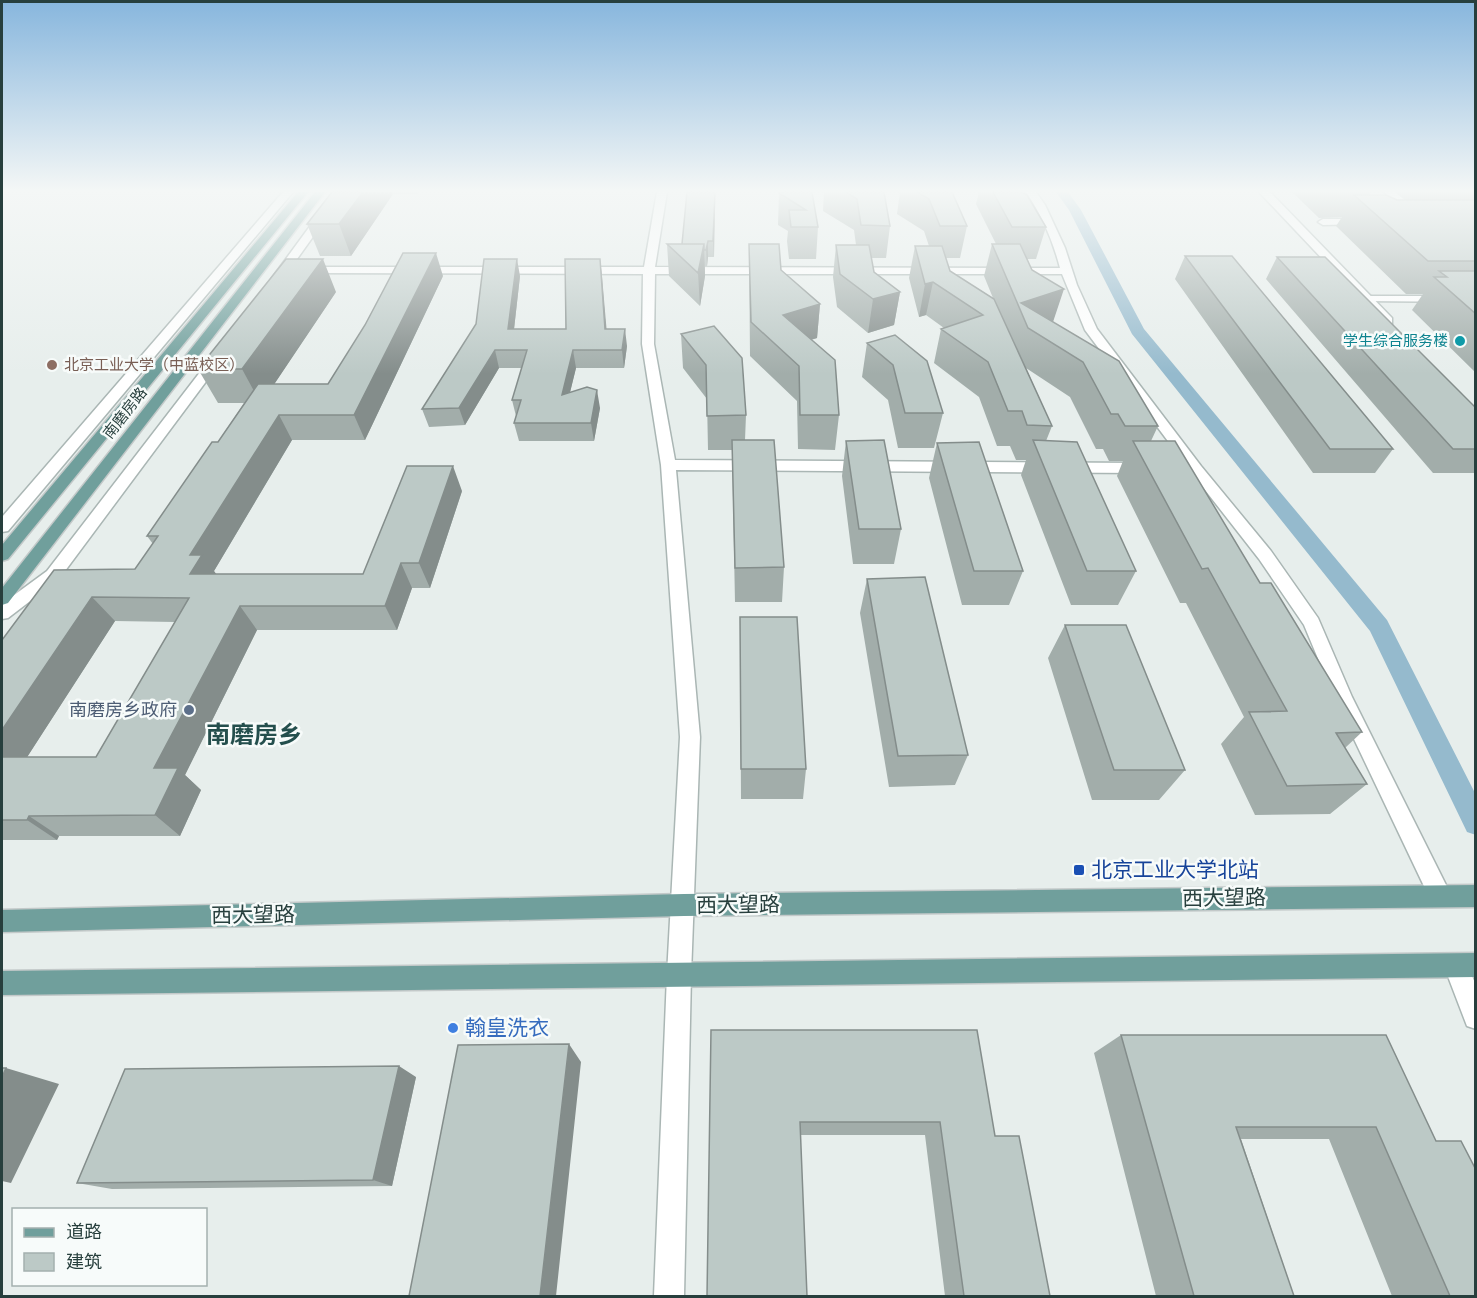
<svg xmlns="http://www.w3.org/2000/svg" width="1477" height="1298" font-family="Karla,'Noto Sans SC',sans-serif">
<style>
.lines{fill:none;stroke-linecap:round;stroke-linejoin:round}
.canal{fill:#95bacd;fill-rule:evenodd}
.minor-casing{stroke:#aab6b4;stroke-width:3}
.tertiary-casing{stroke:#aab6b4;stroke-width:3}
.primary-casing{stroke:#c3c9c9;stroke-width:3}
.minor{fill:#fff;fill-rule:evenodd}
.tertiary{fill:#fff;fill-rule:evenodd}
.primary{fill:#709f9c;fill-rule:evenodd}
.wall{fill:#a2adaa;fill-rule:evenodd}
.shaded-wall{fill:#848d8b}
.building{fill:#bcc9c6;stroke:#848d8b;stroke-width:1.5}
.culture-dot{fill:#0f9aa8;stroke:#f7fbfa;stroke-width:2}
.education-dot{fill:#8d6e63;stroke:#f7fbfa;stroke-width:2}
.service-dot{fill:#5c6f8a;stroke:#f7fbfa;stroke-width:2}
.transit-dot{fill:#1a4fb4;stroke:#f7fbfa;stroke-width:2}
.shop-dot{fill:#3f7fe0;stroke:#f7fbfa;stroke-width:2}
.labels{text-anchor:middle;stroke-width:5;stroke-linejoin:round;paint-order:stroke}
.far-culture-label{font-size:15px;fill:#0d838f;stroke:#f7fbfa;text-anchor:end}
.far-education-label{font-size:15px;fill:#785e54;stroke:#f7fbfa;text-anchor:start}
.far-street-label{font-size:15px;fill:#273f3d;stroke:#f7fbfa}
.service-label{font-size:18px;fill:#4e5e75;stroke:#f7fbfa;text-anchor:end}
.near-transit-label{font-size:21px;fill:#164399;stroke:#f7fbfa;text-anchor:start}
.near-street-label{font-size:21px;fill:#273f3d;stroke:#f7fbfa}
.near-shop-label{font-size:21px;fill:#366cbe;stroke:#f7fbfa;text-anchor:start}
.district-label{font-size:24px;font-weight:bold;fill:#244f4d;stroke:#f7fbfa}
</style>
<rect width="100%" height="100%" fill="#e7eeec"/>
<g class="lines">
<path class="canal" d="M1056,192H1068L1081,210L1144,329L1387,620L1476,795V835L1467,832L1370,631L1132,334L1069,210Z"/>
<g class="minor-casing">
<path id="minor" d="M657,192H667L655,267L1060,268C1053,241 1042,215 1026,192H1036L1045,205L1065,248L1077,285L1097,329L1201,466L1271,551L1318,618L1352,697L1451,895L1448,903L1440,906L1432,903L1334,697L1304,625L1259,559L1191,472L1085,330L1062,274H655L654,344L675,460L1143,463L1150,468L1143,473L676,470L700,737L691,975L684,1296H654L667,975L680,737L661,465L642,344L643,274L304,273L298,270L304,267H644Z
M1384,192H1395L1422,215L1413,217Z
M1363,219L1367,220V224L1323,225L1318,222L1323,219Z
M1367,296H1476V302L1363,301L1361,299Z
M1456,954L1464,958L1476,985V1029L1467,1026L1444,966L1448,958Z"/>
</g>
<g class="tertiary-casing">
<path id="tertiary" d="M283,192H293L8,531L2,532V517Z
M335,192H345L282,280H274L272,278Z
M1259,192H1270L1392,318V324H1384Z
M218,353L222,354L224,357L222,360L59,579L8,618L2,619V604L47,571L214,354Z"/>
</g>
<g class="primary-casing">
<path id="primary" d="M298,192H308L8,559L2,561V545Z
M315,192H325L8,603L2,605V588Z
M1476,885V907L684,916L2,932V910L684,894Z
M1476,953V977L2,995V971Z"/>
</g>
<use href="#minor" class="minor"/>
<use href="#tertiary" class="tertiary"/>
<use href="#primary" class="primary"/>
</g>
<path class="wall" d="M332,192H419L418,194H393L351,256H320L307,224Z
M687,192H715L714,257H708L707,266H705V276L700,306L669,276L667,244H682Z
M812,192L818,227L816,259H789L787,241L788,231L778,225L779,193Z
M824,192H884L890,226L886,258H871L874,272L900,292L894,325L868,333L837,307L833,277L836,245H856L854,230L823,211Z
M900,192H952L967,226L960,258H946L950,271L993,298L984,276L992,244H996L976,204L979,192H1021L1046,227L1036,259H1027L1053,322L1158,426L1151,441L1260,583L1362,732L1345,748L1367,784L1330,814L1255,815L1221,744L1244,717L1186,603H1180L1117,476L1123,461H1109L1103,449H1096L1070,397L1026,368L1052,426L1046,441L1136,571L1118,605H1071L1021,475L1026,460H1016L1010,446H997L979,397L934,363L941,329L944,328L926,315L919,317L909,278L915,246H929L924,231L897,214Z
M1292,192H1371L1369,195L1397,200H1406L1396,192H1476V373L1412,310L1423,294H1406L1336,226L1342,217L1319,218Z
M749,244L820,304L817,338L811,340L839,415L835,450L798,449L797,401L750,356Z
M1185,256L1393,449L1375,473H1313L1175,279Z
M1277,257L1476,408V473H1433L1266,279Z
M600,259L606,329L627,346L624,368H576L570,392L600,408L594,441H519L514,423L516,416L512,400L522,368H499L465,425L429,427L422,409L520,276L514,329H566Z
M443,276L365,440H292L214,571L215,574H363L462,491L430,588H412L397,630H257L185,775L201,790L180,836H59L57,840H2V640L135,569L153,544L147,536L218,442L244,403H218L198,369L336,292L274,384H328ZM115,621L175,622L96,757H27Z
M681,334L746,415L745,440L784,567L782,602H735L732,450H708L707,399L683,368Z
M895,335L943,413L934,448H898L888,400L862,377L867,343Z
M846,441L901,529L894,564H853L842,476Z
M937,443L1023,571L1009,605H962L929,478Z
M867,579L968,755L955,785L889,787L860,613Z
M740,617L806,769L803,799H741Z
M1065,625L1185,770L1159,800H1092L1048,658Z
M711,1030L995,1136L1050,1296H945L925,1135H800Z
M1121,1035H1386L1476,1296H1392L1329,1139H1241L1294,1296H1156L1094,1053Z
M416,1077L392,1186L112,1189L77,1183Z"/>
<path class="shaded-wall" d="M363,192H393V194L351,256L339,224Z
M715,192L714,257L713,241Z
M708,241V257L707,266L706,250Z
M704,244L705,276L700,306L698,273Z
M436,253L443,276L365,440L354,415Z
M323,259L336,292L261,404L242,369Z
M517,259L520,276L512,347L508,329Z
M600,259L602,276L608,346L605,329Z
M933,282L926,315L919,317L925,284Z
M1064,289L1053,322L1021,303Z
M900,292L894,325L868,333L873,299Z
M820,304L817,338L781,348L783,315Z
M625,329L627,346L624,368L622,350Z
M495,350L499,368L465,425L459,408Z
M573,350L576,368L565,413L562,395Z
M597,390L600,408L594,441L591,423Z
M279,415L292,440L214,571L220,579L190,574V555Z
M453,466L462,491L430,588L419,563Z
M401,563L412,588L397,630L385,606Z
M92,597L115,621L13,779L2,771V730Z
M240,606L257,630L185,775L201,790L180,836L155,815L154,768Z
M29,816L59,836L57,840L27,820Z
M569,1044L581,1062L556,1296H540Z
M399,1066L416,1077L392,1186L373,1180Z
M6,1068L59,1084L11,1183L2,1181V1077Z"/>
<path class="building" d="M332,192H363L339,224H307Z
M687,192H715L713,241H708L706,250H704V244H682Z
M784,192H812L818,227H791L789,210H806L779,193Z
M846,192H884L890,226L861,225L857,199Z
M917,192H952L967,226H940L929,199Z
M993,192H1021L1027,195L1046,227H1012Z
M1354,195H1386L1397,200H1475L1476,261H1428Z
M667,244H704L698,273Z
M749,244H779L781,270L820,304L783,315L835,360L839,415H800L799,366L751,322Z
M992,244H1020L1032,270L1064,289L1021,303L1119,361L1158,426H1125L1118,414H1111L1083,362L1028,328Z
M836,245H869L874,272L900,292L873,299L840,274Z
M915,246H942L950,271L994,299L1052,426L1027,425L1022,411H1008L988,362L941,329L983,315L933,282L925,284Z
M403,253H436L354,415H279L190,555H202L190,574H363L407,466H453L419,563H401L385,606H240L154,768H178L155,815L29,816L27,820H2V757H96L189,598L92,597L2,730V640L54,570L135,569L158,536H147L212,442H218L258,384H328L365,325Z
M1185,256H1232L1393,449H1330Z
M1277,257H1325L1476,408V449H1453Z
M286,259H323L242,369H198Z
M484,259H517L508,329H566L565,259H600L605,329H625L622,350H573L562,395L587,387L597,390L591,423H514L521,400H512L527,350H495L459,408L422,409L476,324Z
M1439,271H1476V314L1434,277H1447Z
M714,326L742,358L746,415L707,416L706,365L681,334Z
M895,335L927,361L943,413H905L893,365L867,343Z
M732,440H774L784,567L735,568Z
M884,440L901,529H859L846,441Z
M1033,440L1077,442L1136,571H1087Z
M1133,441H1175L1260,583H1271L1362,732L1336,733L1367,784L1287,786L1249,712L1287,711L1208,568L1202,569Z
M979,442L1023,571H974L937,443Z
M925,577L968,755L898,756L867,579Z
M740,617H797L806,769H741Z
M1065,625H1126L1185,770H1114Z
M711,1030H977L995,1136H1019L1050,1296H964L940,1122H800L807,1296H707Z
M1121,1035H1386L1436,1141H1461L1476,1170V1296H1450L1376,1127H1236L1294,1296H1194Z
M569,1044L540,1296H409L458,1045Z
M399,1066L373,1180L77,1183L125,1069Z
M2,1068H6L2,1077Z"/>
<linearGradient id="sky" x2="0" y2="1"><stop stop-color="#87b6dd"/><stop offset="0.51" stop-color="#f4f7f6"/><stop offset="1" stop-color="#f4f7f6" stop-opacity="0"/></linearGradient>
<rect width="1477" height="374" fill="url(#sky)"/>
<circle class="culture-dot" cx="1460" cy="341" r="6"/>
<circle class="education-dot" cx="52" cy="365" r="6"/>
<circle class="service-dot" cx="189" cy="710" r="6"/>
<rect class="transit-dot" x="1073" y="864" width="12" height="12" rx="3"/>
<circle class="shop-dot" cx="453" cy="1028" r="6"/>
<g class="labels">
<g class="far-culture-label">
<text x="1448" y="346">学生综合服务楼</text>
</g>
<g class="far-education-label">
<text x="64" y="370">北京工业大学（中蓝校区）</text>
</g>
<g class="far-street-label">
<text transform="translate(125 413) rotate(-52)" y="5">南磨房路</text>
</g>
<g class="service-label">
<text x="177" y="716">南磨房乡政府</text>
</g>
<g class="near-transit-label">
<text x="1091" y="877">北京工业大学北站</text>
</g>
<g class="near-street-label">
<text transform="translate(1224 898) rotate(-1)" y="7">西大望路</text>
<text transform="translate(738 905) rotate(-1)" y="7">西大望路</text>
<text transform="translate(253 915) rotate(-1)" y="7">西大望路</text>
</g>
<g class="near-shop-label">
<text x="465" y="1035">翰皇洗衣</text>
</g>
<g class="district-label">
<text x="254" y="743">南磨房乡</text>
</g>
</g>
<rect width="1477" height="1298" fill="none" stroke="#273f3d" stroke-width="6"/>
<rect x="12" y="1208" width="195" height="78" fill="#f7fbfa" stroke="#a4b0ae" stroke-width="1.5"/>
<rect x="24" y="1228" width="30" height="9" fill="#709f9c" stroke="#a4b0ae" stroke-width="1.5"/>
<text x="66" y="1238" font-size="18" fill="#273f3d">道路</text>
<rect x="24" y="1253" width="30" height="18" fill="#bcc9c6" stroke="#a4b0ae" stroke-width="1.5"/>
<text x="66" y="1268" font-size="18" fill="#273f3d">建筑</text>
</svg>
